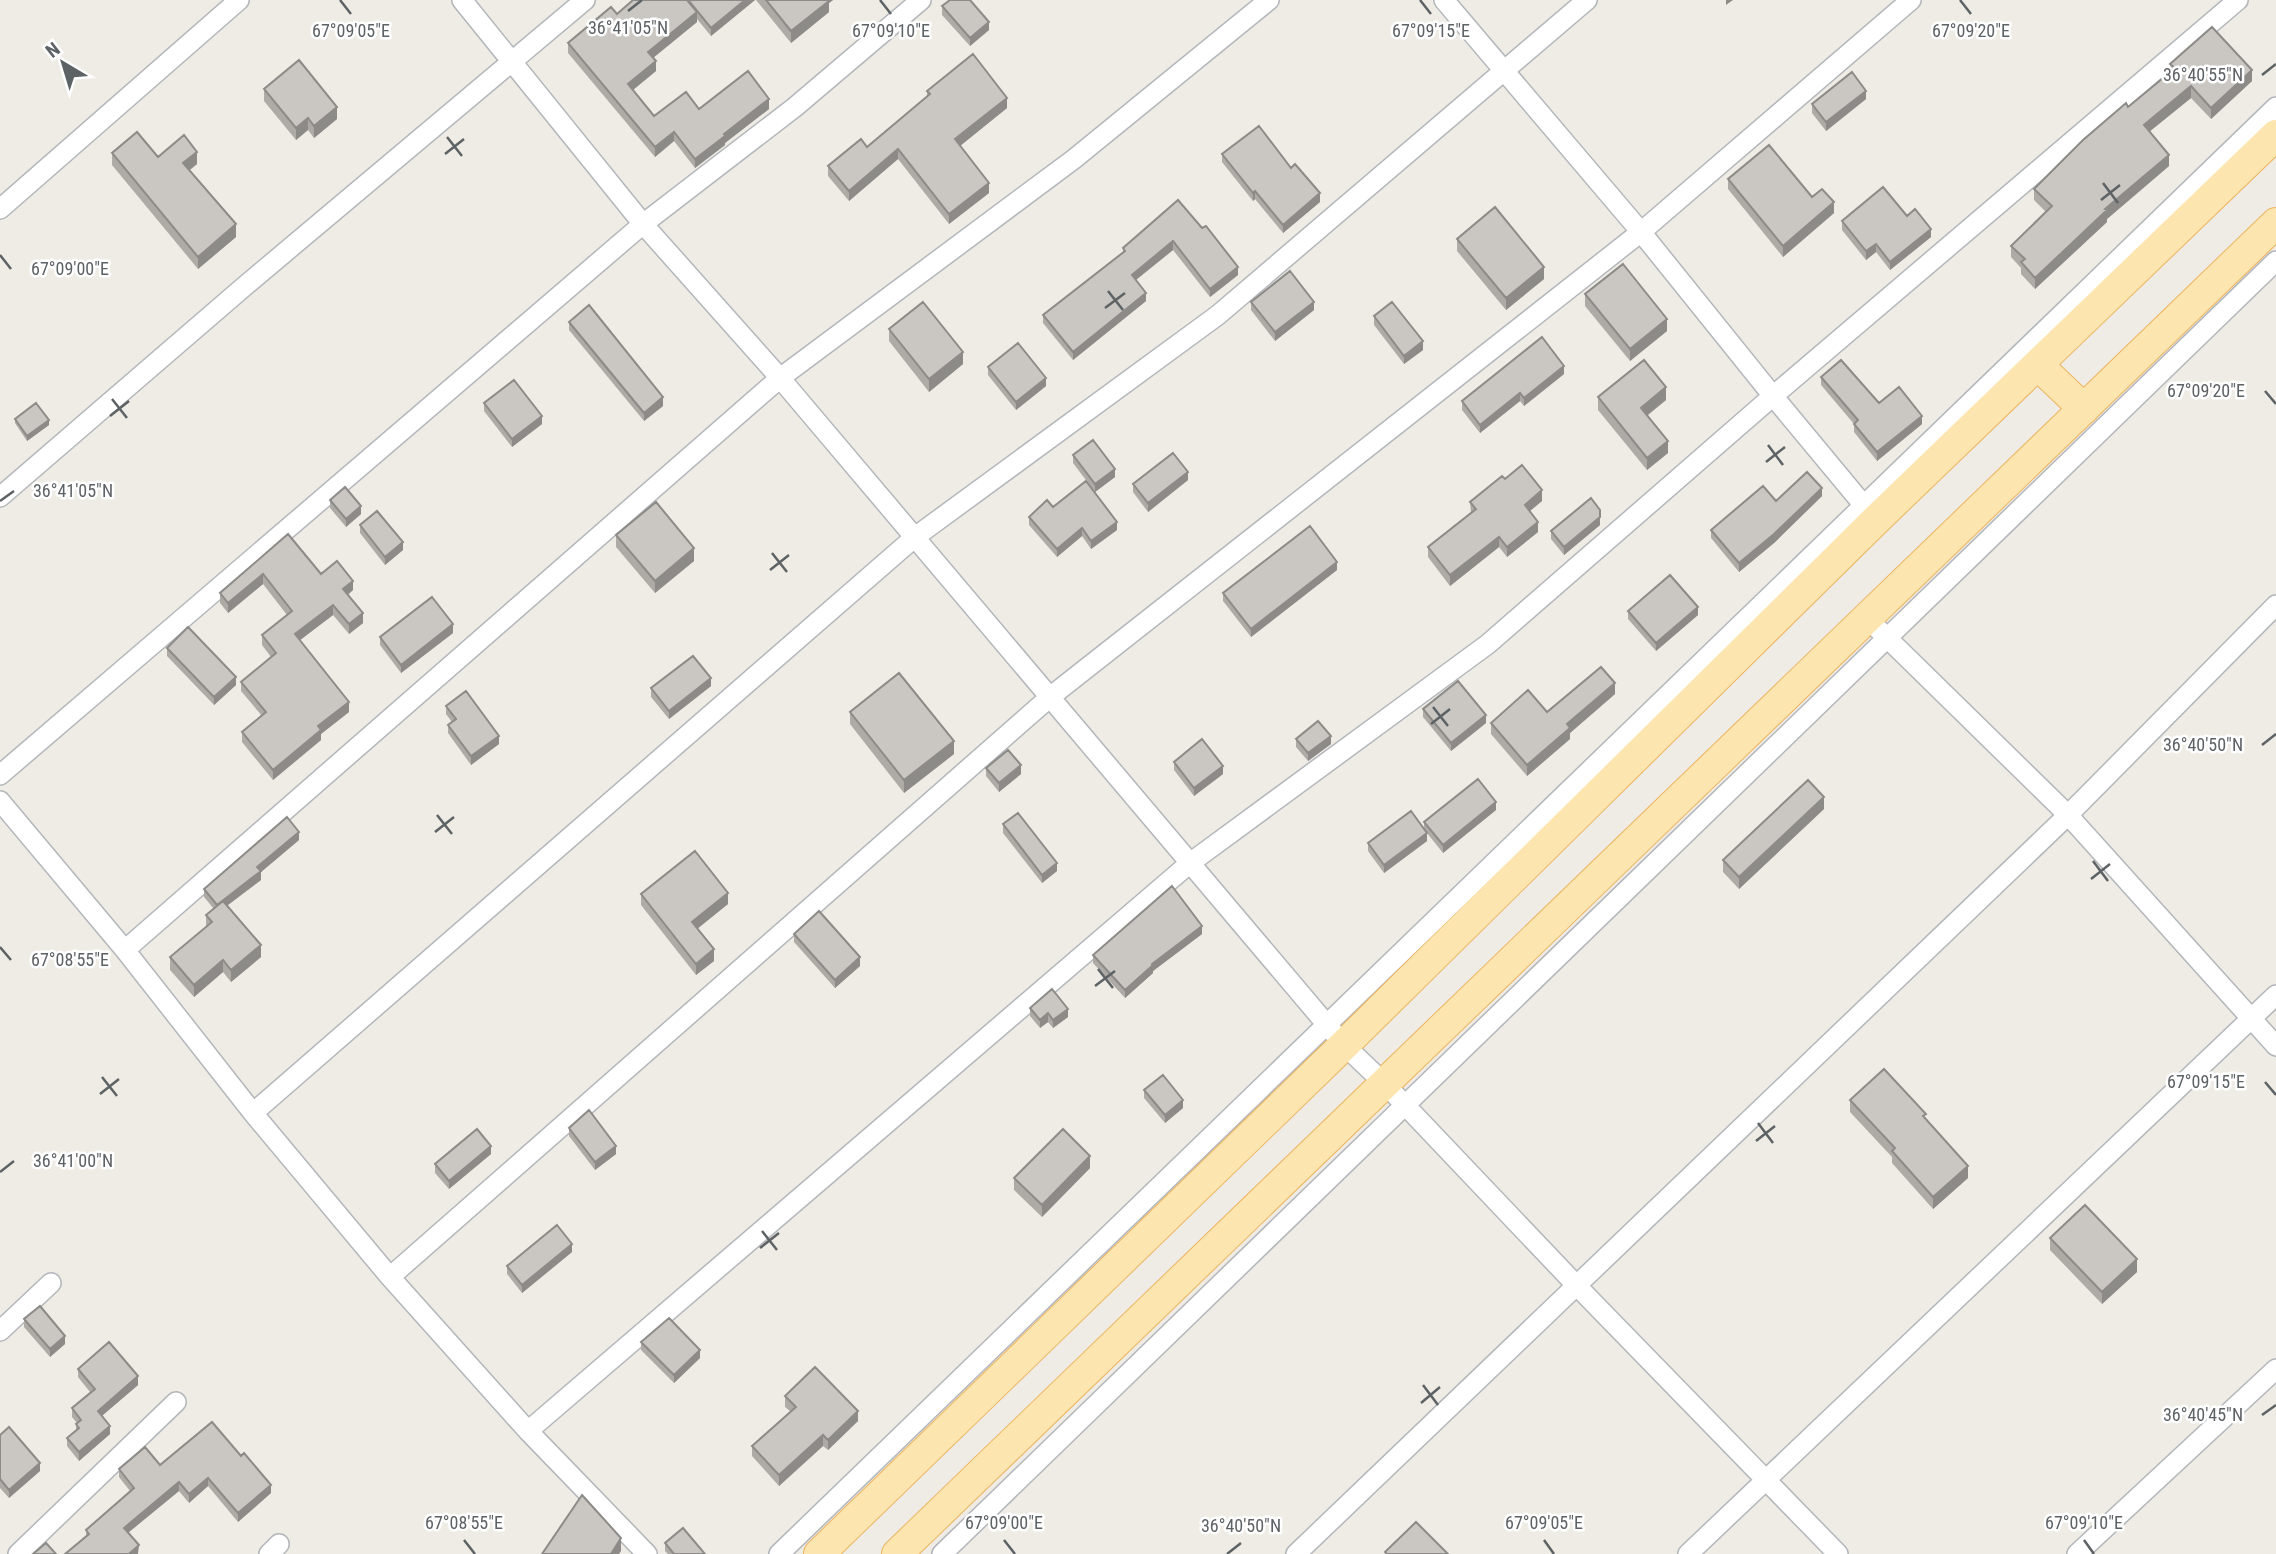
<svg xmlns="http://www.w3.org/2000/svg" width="2276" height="1554" font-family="'Roboto Condensed',sans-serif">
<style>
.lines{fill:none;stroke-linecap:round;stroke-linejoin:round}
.street-casing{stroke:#b3b6ba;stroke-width:22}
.primary-casing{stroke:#ecb462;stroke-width:32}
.street{stroke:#fff;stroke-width:19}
.primary{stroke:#fce5ae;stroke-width:30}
.wall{fill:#aeaba7}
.shaded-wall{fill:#8d8b88}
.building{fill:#cac7c2;stroke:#8d8b88;stroke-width:2}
.ticks{fill:none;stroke:#5d6265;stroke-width:2.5}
.ticks-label{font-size:18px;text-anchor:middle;fill:#5d6265;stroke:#fff;stroke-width:5;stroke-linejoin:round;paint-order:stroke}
</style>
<rect width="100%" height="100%" fill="#efece6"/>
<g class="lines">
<g class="street-casing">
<path id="street" d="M462,0L643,224L780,378L1344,1045L1385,1084L1577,1286L1838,1554
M1444,0L1641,232L1773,396L1871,514
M0,209L239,0
M0,497L246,285L585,0
M1878,629L2068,815L2276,1046
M0,775L643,224L795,107L921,0
M0,801L125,950L253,1113L390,1277L528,1431L647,1554
M125,950L780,378L1074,159L1269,0
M253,1113L915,537L1218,315L1587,0
M390,1277L1050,697L1641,232L1911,0
M0,1331L51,1283
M528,1431L1190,863L1488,644L1773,396L2238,0
M18,1554L176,1402
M269,1554L279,1544
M779,1554L2276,107
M942,1554L2276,261
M1296,1554L2068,815L2276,605
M1688,1554L2276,995
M2077,1554L2276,1369"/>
</g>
<g class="primary-casing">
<path id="primary" d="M2038,365L2084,409
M819,1554L1344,1045L1876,520L2276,135
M897,1554L2276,223"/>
</g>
<use href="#street" class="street"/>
<use href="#primary" class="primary"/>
</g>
<path class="wall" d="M690,0H755L711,36L697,19V22L653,58L656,71L633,90L654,116L699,109H769L725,143V145L695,168L674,141L655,157L568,53V43L617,14L689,2Z
M756,0H833L829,3V12L791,43Z
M942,6L989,30L970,46L942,15Z
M2170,64L2252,81L2211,119L2191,98L2149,132L2169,166L2107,219V222L2035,289L2021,274V268L2011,257V246L2046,212L2034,200V189L2128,107L2170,72Z
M264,89L337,119L314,138L308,130L296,140L264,101Z
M927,91L1007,108L960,146L989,193L949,224L898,159L849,201L828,176V166L867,147L927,96Z
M1866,99L1826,131L1812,113V104Z
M112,153L158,157L197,164L190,170L236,237L198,269L112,165Z
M1222,154L1291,168L1320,202L1283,233L1255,199L1253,201L1222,162Z
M1728,179L1834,213L1783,257L1728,189Z
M1178,200L1238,275L1210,297L1173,250L1136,280L1146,301L1073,360L1043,323V315L1123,253V248Z
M1842,221L1931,237L1890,270L1876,252L1866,260L1842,230Z
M1457,239L1544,279L1506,310L1457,251Z
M1585,294L1667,331L1630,361L1585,306Z
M1251,302L1314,310L1275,341L1251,310Z
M1374,316L1423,350L1404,364L1374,325Z
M569,322L663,406L644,421L569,330Z
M889,329L963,364L929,392L889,341Z
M988,367L1046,386L1016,410L988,375Z
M1564,374L1524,406L1520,401L1480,433L1462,410V401Z
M1821,377L1879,403L1922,424L1877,461L1854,432V424L1821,385Z
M1598,397L1666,400L1647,416L1668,453L1647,470L1598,410Z
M484,403L542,424L512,447L484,411Z
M15,419L49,425L27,441L15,423Z
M1073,455L1115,477L1095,492L1073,463Z
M1505,479L1542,501L1530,511L1538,532L1507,557L1499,547L1450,586L1428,557V547L1471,513L1470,502Z
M1188,480L1148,512L1133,492V484Z
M1822,496L1774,543L1739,572L1711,538V530L1776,501Z
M330,500L361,514L346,527L330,508Z
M1029,517L1117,530L1091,549L1082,536L1057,557L1029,525Z
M360,525L403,550L385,565L360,533Z
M1600,525L1564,555L1551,539V531Z
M288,534L321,574L353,590L348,595L363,623L349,634L333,615L300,640L349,712L321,734V740L273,780L242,742V732L262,716L241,691V682L271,657L262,645V635L287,615L263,584L228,613L220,603V593Z
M616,535L694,561L655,593L616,547Z
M1337,570L1251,637L1223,601V593Z
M1628,611L1698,615L1656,651L1628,619Z
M453,633L401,673L380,645V637Z
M167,648L236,685L214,705L167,656Z
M711,686L669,719L651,697V688Z
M1615,694L1570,733V739L1527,776L1491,734V723L1547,712Z
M446,706L499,744L471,765L448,733V725L452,722L446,714Z
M1423,709L1486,723L1451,751L1423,717Z
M850,712L954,754L904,793L850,724Z
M1296,739L1331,744L1308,761L1296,747Z
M1174,762L1223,774L1194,796L1174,770Z
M986,768L1021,774L999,792L986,776Z
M1824,809L1739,889L1723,872V860Z
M1496,810L1443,853L1427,833V841L1384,873L1368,851V843L1424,829V822Z
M1003,824L1057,871L1042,883L1003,833Z
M299,840L261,872V880L227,906L261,957L231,982L223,972L194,997L170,970V957L206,927V915L214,909L204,897V889Z
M641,894L728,904L697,929L714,961L696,975L641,905Z
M794,934L860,966L835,988L794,942Z
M1202,934L1153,971V973L1125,998L1093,963V955Z
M1030,1008L1068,1017L1053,1028L1048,1022L1040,1028L1030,1016Z
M1144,1090L1183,1108L1165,1123L1144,1098Z
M1850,1100L1926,1119L1968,1178L1933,1209L1892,1163V1157L1850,1112Z
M569,1128L616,1154L595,1170L569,1136Z
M491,1154L449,1189L435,1173V1164Z
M1090,1168L1042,1217L1014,1190V1178Z
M2050,1238L2137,1272L2102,1304L2050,1250Z
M572,1252L522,1293L507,1274V1266Z
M24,1319L65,1344L50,1357L24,1327Z
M641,1342L700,1358L674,1383L641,1350Z
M78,1369L138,1385L102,1416L110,1434L79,1461L67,1446V1438L76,1431V1424L77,1423L72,1417V1408L90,1392L78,1377Z
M785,1396L858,1421L828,1450L823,1446L779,1486L752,1456V1446L791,1412L785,1407Z
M0,1435L40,1471L9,1498L0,1488Z
M160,1465L271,1493L238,1522L208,1486L189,1503L179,1491L128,1533L138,1554H65L86,1537V1530L130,1491L119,1477V1469Z
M665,1543L705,1554H668L665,1551Z"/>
<path class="shaded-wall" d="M745,0H755L711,36V28Z
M825,0H833L829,3V12L791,43V31Z
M1726,0H1733L1726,5Z
M697,12V22L648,62V52Z
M989,22V30L970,46V38Z
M656,61V71L628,94V84Z
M2252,70V81L2211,119V108Z
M2191,86V98L2144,136V125Z
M1866,91V99L1826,131V122Z
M1007,98V108L955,150V139Z
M769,99V109L725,143V145L695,168V159L724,134Z
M337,107V119L314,138V126Z
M308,118V130L296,140V128Z
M674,132V141L655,157V147Z
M898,149V159L849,201V191Z
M197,152V164L183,175V163Z
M2169,155V166L2107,219V222L2035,289V278L2105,209Z
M989,183V193L949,224V214Z
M1255,191V199L1253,201V193Z
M1320,193V202L1283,233V225Z
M1834,202V213L1783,257V246Z
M236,224V237L198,269V257Z
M1931,229V237L1890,270V262Z
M1173,241V250L1132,283V275Z
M1876,244V252L1866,260V251Z
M1238,267V275L1210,297V289Z
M1544,267V279L1506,310V298Z
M1146,293V301L1073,360V352Z
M1314,302V310L1275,341V332Z
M1667,319V331L1630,361V349Z
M1423,341V350L1404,364V356Z
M963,352V364L929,392V379Z
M1564,366V374L1524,406V398Z
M1046,378V386L1016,410V402Z
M1666,387V400L1641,420V408Z
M1520,393V401L1480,433V425Z
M663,397V406L644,421V413Z
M542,416V424L512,447V439Z
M1922,416V424L1877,461V452Z
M49,420V425L27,441V436Z
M1668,441V453L1647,470V458Z
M1115,469V477L1095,492V484Z
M1188,472V480L1148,512V503Z
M1822,488V496L1774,543L1739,572V563Z
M1542,490V501L1525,515V505Z
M361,506V514L346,527V519Z
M1600,517V525L1564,555V547Z
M1117,522V530L1091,549V541Z
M1538,522V532L1507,557V547Z
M1082,528V536L1057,557V549Z
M1499,537V547L1450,586V575Z
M403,542V550L385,565V557Z
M694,548V561L655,593V581Z
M1337,562V570L1251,637V629Z
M263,574V584L228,613V603Z
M353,581V590L343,598V589Z
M333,605V615L295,644V634Z
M1698,607V615L1656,651V643Z
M363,613V623L349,634V624Z
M453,624V633L401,673V665Z
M236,677V685L214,705V697Z
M711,678V686L669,719V711Z
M1615,683V694L1570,733V739L1527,776V765L1567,724Z
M349,702V712L321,734V740L273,780V770L318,726Z
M1486,715V723L1451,751V743Z
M499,736V744L471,765V756Z
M1331,736V744L1308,761V753Z
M954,741V754L904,793V780Z
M1021,765V774L999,792V783Z
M1223,766V774L1194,796V788Z
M1824,797V809L1739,889V877Z
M1496,802V810L1443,853V845Z
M299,832V840L261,872V880L217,913V905L257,867Z
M1427,833V841L1384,873V865Z
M1057,863V871L1042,883V875Z
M728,893V904L692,933V922Z
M1202,926V934L1153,971V973L1125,998V990L1152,964Z
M261,945V957L231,982V970Z
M714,949V961L696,975V964Z
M860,957V966L835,988V980Z
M223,960V972L194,997V985Z
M1068,1009V1017L1053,1028V1020Z
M1048,1013V1022L1040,1028V1020Z
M1183,1100V1108L1165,1123V1115Z
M491,1146V1154L449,1189V1181Z
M616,1146V1154L595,1170V1162Z
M1090,1156V1168L1042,1217V1205Z
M1968,1166V1178L1933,1209V1197Z
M572,1244V1252L522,1293V1285Z
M2137,1259V1272L2102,1304V1292Z
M65,1336V1344L50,1357V1349Z
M700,1350V1358L674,1383V1375Z
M138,1376V1385L98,1419V1411Z
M858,1411V1421L828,1450V1440Z
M110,1426V1434L79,1461V1452Z
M823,1435V1446L779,1486V1475Z
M40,1463V1471L9,1498V1490Z
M208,1478V1486L189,1503V1494Z
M179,1482V1491L124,1536V1528Z
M271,1485V1493L238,1522V1513Z
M621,1538V1551L619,1554H611Z
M139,1545L138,1554H129Z"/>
<path class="building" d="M633,0H687L697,12L648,52L656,61L628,84L654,116L686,92L699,109L748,71L769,99L724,134L725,136L695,159L674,132L655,147L568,43L611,7L617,14Z
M690,0H745L711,28L689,1Z
M766,0H829V1L791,31Z
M950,0H970L989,22L970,38L942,6Z
M2212,27L2252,70L2211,108L2191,86L2144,125L2169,155L2105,209L2107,210L2035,278L2021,262L2025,259L2011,246L2052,206L2034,189L2083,140L2126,103L2128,107L2175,68L2170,64Z
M973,54L1007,98L955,139L989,183L949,214L898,149L849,191L828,166L861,139L867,147L930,94L927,91Z
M299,60L337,107L314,126L308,118L296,128L264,89Z
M1852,72L1866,91L1826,122L1812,104Z
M1259,126L1291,168L1295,164L1320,193L1283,225L1255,191L1253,193L1222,154Z
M137,132L158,157L184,135L197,152L183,163L236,224L198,257L112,153Z
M1769,145L1812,197L1822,189L1834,202L1783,246L1728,179Z
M1883,187L1907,216L1915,209L1931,229L1890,262L1876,244L1866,251L1842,221Z
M1178,200L1202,228L1206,226L1238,267L1210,289L1173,241L1132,275L1146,293L1073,352L1043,315L1125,251L1123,248Z
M1495,207L1544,267L1506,298L1457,239Z
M1623,264L1667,319L1630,349L1585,294Z
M1290,271L1314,302L1275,332L1251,302Z
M923,302L963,352L929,379L889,329Z
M1392,302L1423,341L1404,356L1374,316Z
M589,305L663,397L644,413L569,322Z
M1542,337L1564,366L1524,398L1520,393L1480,425L1462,401Z
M1018,343L1046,378L1016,402L988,367Z
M1644,360L1666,387L1641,408L1668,441L1647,458L1598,397Z
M1841,360L1879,403L1899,387L1922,416L1877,452L1854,424L1858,420L1821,377Z
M514,380L542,416L512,439L484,403Z
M36,403L49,420L27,436L15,419Z
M1093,440L1115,469L1095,484L1073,455Z
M1173,453L1188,472L1148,503L1133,484Z
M1522,465L1542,490L1525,505L1538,522L1507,547L1499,537L1450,575L1428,547L1476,509L1470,502L1502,476L1505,479Z
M1807,472L1822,488L1774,534L1739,563L1711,530L1763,486L1776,501Z
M1086,481L1117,522L1091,541L1082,528L1057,549L1029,517L1047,500L1053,507Z
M345,487L361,506L346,519L330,500Z
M1591,498L1600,510V517L1564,547L1551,531Z
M656,502L694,548L655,581L616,535Z
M377,511L403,542L385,557L360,525Z
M1310,526L1337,562L1251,629L1223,593Z
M288,534L321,574L337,561L353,581L343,589L363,613L349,624L333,605L295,634L349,702L318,726L321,730L273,770L242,732L266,712L241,682L276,653L262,635L292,611L263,574L228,603L220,593Z
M1670,575L1698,607L1656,643L1628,611Z
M432,597L453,624L401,665L380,637Z
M188,627L236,677L214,697L167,648Z
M693,656L711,678L669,711L651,688Z
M1601,667L1615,683L1567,724L1570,728L1527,765L1491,723L1528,690L1547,712Z
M899,673L954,741L904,780L850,712Z
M1458,681L1486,715L1451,743L1423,709Z
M466,691L499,736L471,756L448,725L456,719L446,706Z
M1318,721L1331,736L1308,753L1296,739Z
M1202,739L1223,766L1194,788L1174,762Z
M1008,750L1021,765L999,783L986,768Z
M1478,779L1496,802L1443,845L1424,822Z
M1808,780L1824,797L1739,877L1723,860Z
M1411,811L1427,833L1384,865L1368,843Z
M1018,813L1057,863L1042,875L1003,824Z
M287,817L299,832L257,867L261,871L217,905L204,889Z
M695,851L728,893L692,922L714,949L696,964L641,894Z
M1172,886L1202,926L1152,964L1153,965L1125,990L1093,955Z
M223,901L261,945L231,970L223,960L194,985L170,957L212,922L206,915Z
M819,911L860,957L835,980L794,934Z
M1052,989L1068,1009L1053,1020L1048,1013L1040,1020L1030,1008Z
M1884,1069L1926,1114L1923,1116L1968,1166L1933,1197L1892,1151L1895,1148L1850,1100Z
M1163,1075L1183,1100L1165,1115L1144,1090Z
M589,1110L616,1146L595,1162L569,1128Z
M477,1129L491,1146L449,1181L435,1164Z
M1063,1129L1090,1156L1042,1205L1014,1178Z
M2085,1205L2137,1259L2102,1292L2050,1238Z
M557,1225L572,1244L522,1285L507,1266Z
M40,1306L65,1336L50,1349L24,1319Z
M669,1318L700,1350L674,1375L641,1342Z
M109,1342L138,1376L98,1411L110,1426L79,1452L67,1438L79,1428L76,1424L81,1420L72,1408L95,1389L78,1369Z
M815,1367L858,1411L828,1440L823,1435L779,1475L752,1446L796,1407L785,1396Z
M212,1422L241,1456L244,1453L271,1485L238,1513L208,1478L189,1494L179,1482L124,1528L139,1545L129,1554H65L89,1534L86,1530L134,1488L119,1469L145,1447L160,1465Z
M9,1427L40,1463L9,1490L0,1479V1435Z
M582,1495L621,1538L611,1554H542Z
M1416,1522L1448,1554H1387L1385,1552Z
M683,1528L705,1554H674L665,1543Z
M46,1543L56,1554H33Z"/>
<path class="ticks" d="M340,0L351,14M880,0L891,14M1420,0L1431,14M1960,0L1971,14M628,11L642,0M2262,75L2276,64M447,137L462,156M445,154L464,139M2103,183L2118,203M2101,200L2120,185M0,255L11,269M1108,291L1123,310M1105,308L1125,293M2265,391L2276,404M112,399L127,418M110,416L129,401M1768,445L1783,465M1766,462L1785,447M0,501L14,491M772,553L787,572M770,570L789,555M1433,707L1448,726M1431,724L1450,709M2262,745L2276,734M437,815L452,834M435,832L454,817M2093,861L2108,881M2091,879L2110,864M0,947L11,960M1098,969L1113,988M1095,986L1115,971M102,1077L117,1096M2265,1082L2276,1095M100,1094L119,1079M1758,1123L1773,1143M1756,1141L1775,1126M0,1172L14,1161M762,1231L777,1250M760,1248L779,1233M1423,1385L1438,1405M1421,1403L1440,1387M2262,1415L2276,1405M464,1540L475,1554M1004,1540L1015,1554M1544,1540L1554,1554M2084,1540L2094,1554M1227,1554L1241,1543"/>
<g class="ticks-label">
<text x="628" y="34">36°41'05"N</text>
<text x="351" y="37">67°09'05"E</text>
<text x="891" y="37">67°09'10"E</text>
<text x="1431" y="37">67°09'15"E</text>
<text x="1971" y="37">67°09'20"E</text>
<text x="2203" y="81">36°40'55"N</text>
<text x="70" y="275">67°09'00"E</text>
<text x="2206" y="397">67°09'20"E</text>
<text x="73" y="497">36°41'05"N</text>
<text x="2203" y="751">36°40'50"N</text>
<text x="70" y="966">67°08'55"E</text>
<text x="2206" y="1088">67°09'15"E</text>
<text x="73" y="1167">36°41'00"N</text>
<text x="2203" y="1421">36°40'45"N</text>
<text x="464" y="1529">67°08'55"E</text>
<text x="1004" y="1529">67°09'00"E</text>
<text x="1544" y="1529">67°09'05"E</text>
<text x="2084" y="1529">67°09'10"E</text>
<text x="1241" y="1532">36°40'50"N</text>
</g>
<g transform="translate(63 63) rotate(322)" stroke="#ffffff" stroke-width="5" paint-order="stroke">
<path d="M0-5L12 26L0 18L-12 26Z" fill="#5d6265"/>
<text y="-10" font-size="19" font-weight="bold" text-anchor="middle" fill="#5d6265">N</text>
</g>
</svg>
